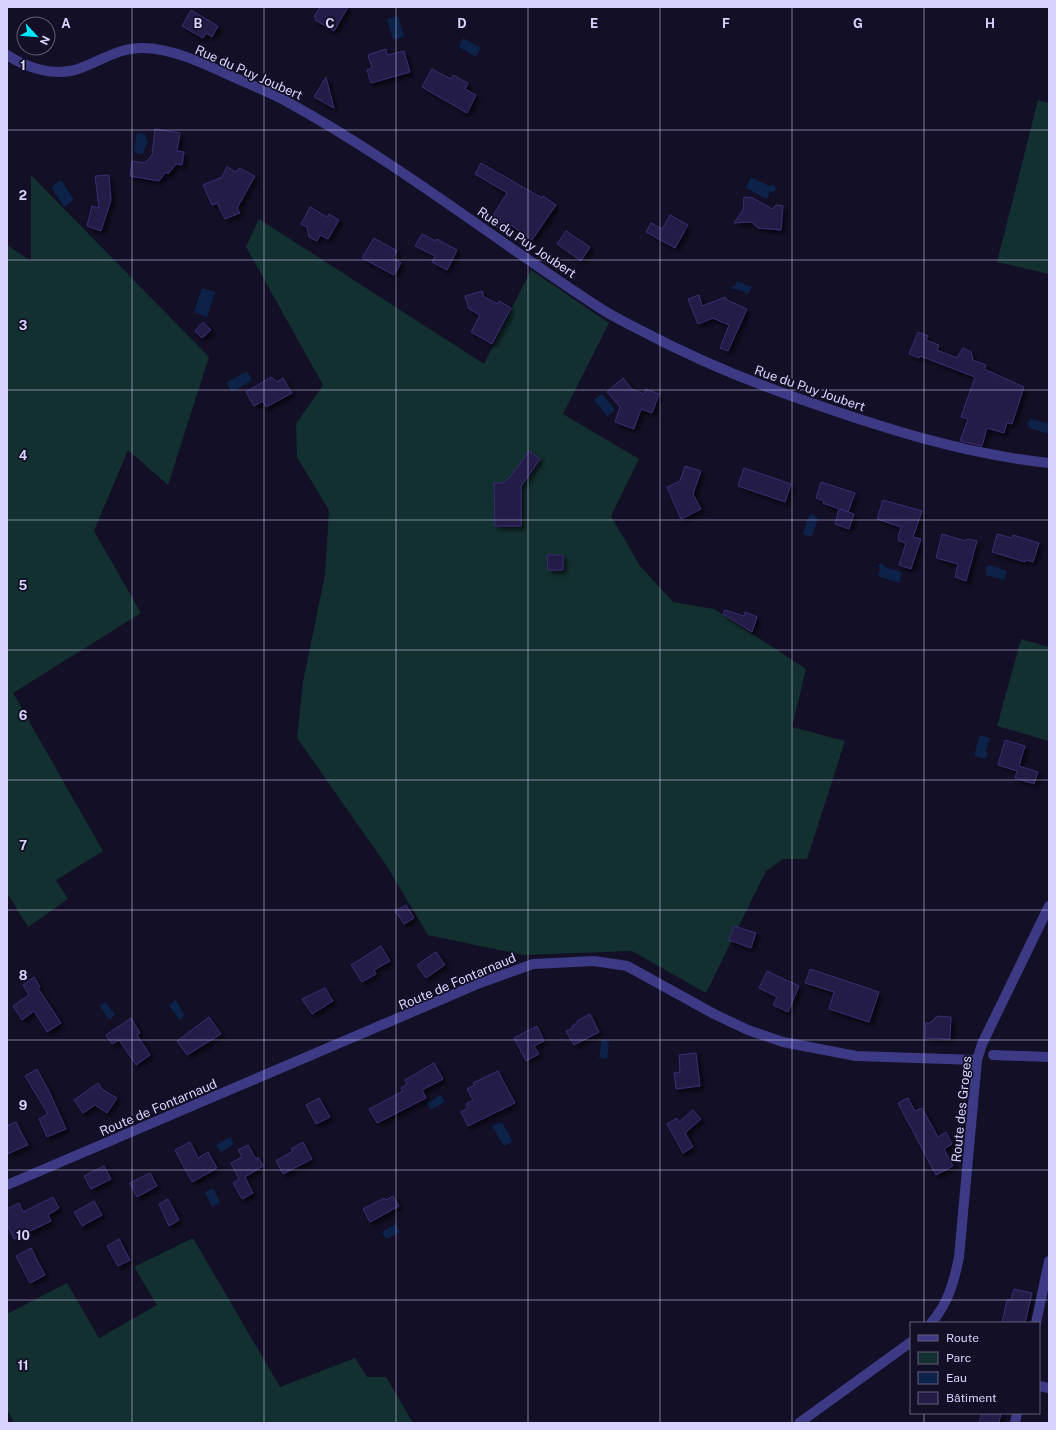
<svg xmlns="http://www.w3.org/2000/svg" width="1056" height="1430" font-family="'Public Sans',sans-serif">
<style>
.green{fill:#12302f}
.water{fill:#0c2248}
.building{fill:#241b47;stroke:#3b2d73;filter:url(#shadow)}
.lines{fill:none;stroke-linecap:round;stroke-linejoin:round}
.minor{stroke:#3d3a85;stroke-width:10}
.grid{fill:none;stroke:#d9d4ff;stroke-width:1;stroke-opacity:0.55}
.labels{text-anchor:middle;stroke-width:3.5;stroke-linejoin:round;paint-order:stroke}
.street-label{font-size:13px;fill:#d9d4ff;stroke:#130f26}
.grid-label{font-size:13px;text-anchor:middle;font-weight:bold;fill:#d9d4ff;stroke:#130f26;stroke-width:3.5;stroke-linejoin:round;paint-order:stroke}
</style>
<defs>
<filter id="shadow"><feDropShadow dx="3.5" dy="3.5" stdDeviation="2" flood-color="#0009"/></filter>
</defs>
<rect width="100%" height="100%" fill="#130f26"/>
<path class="green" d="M1038,100L1049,103V274L997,262Z
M31,175L209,357L168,485L128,450L94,531L141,613L13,693L103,851L56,880L68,899L28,927L7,893V245L31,261Z
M259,219L484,364L531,270L609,323L563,414L639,459L611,516L640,566L673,602L714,609L806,669L792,727L845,741L807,859H783L766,871L706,993L632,951L523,955L428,935L386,865L297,738L303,682L325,575L329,510L297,457L296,424L323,385L246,247Z
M1021,639L1049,647V741L997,726Z
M193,1238L280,1387L355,1358L367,1377H386L413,1423H14L7,1409V1314L67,1283L99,1338L157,1305L134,1267Z"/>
<path class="water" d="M398,16L404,37L393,40L387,19Z
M463,38L481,48L476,57L459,47Z
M139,133L145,134L148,142L142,154L136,153L134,150L136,135Z
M751,177L769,186L774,185L776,190L770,192L767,199L746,188Z
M61,180L74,200L64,207L51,187Z
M737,281L752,287L748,294L737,289H732V287L735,286Z
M202,288L215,292L207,317L194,312Z
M247,371L252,380L232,392L226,383Z
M602,394L615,410L607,416L594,400Z
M1031,419L1049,424V434L1030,428L1027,423Z
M813,514L818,519L811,537L803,534L809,516Z
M881,563L885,567L902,572L899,583L878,576L880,569L878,565Z
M990,565L1007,571L1004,580L986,575V567Z
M980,735L990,738L986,752L988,754L986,758L984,759L974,755Z
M176,1000L184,1014L182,1020L178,1018L169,1005Z
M105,1002L115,1014L111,1019H108L100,1006Z
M602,1039L609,1042L607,1059L599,1058Z
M441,1095L445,1102L431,1110L427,1103Z
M502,1122L513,1142L504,1146L492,1126Z
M230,1137L234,1144L221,1152L216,1145Z
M213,1188L220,1202L212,1207L205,1192Z
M396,1224L400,1232L386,1239L382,1232Z"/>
<path class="building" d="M320,7H348L334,31L315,20L316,18L314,17Z
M191,10L218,26L212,37L206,33L203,38L182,26Z
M386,49L387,55L404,51L410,72L371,83L367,70L372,68L368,55Z
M432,69L451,79L453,75L468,83L465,89L476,95L467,113L422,87Z
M326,77L330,93L334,108L314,97Z
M155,129L180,133L177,151L184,152L182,165L176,164L168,174L166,172L159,181L130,176L132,161L145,163L152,155Z
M481,163L542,198L543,196L556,205L532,240L511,225L506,233L489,222L507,193L475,174Z
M227,167L236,172L239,168L255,176L237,208L240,213L225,219L217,203L212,205L203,185L222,177Z
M109,175L111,200L101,231L87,226L92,206L99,208L95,176Z
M744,197L753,198L772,209L776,205L783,206L781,230L758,228L751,222L734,223L743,210Z
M310,207L327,217L329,214L339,220L328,239L320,235L317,241L309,237L307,227L301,224Z
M670,215L688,225L675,248L646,232L651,223L662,229Z
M566,231L590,247L581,261L557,244Z
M422,234L436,241L437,239L457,250L447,270L432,262L435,256L415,246Z
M374,238L397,251L393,258L401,263L394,275L362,258Z
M482,291L484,297L498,304L499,301L511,308L492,344L471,332L480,315L469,309L465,296Z
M699,295L702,306L725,297L727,300L747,309L728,351L720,348L729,325L713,318L698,324L688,299Z
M203,322L211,330L202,338L195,331Z
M918,332L928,336L926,340L939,345L937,350L957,358L963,348L971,352L973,360L986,365L984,369L1024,387L1012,424L1007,423L1004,433L987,428L982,446L960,441L968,419L961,417L975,377L920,356L919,358L909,354Z
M271,377L277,382L283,378L292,393L266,407L263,401L254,406L246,392Z
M623,378L632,389L644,394L646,389L659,394L652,413L641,409L634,429L615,422L620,407L607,392Z
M529,451L540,459L521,486V526H495L494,483H503L510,477Z
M685,466L701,471L693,494L701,509L681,519L667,487L680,481Z
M744,468L791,484L785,502L738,486Z
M821,482L855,493L848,512L840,509L854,514L849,529L835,524L839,509L823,503L824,501L816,498Z
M883,500L922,511L913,537L921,539L911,569L899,565L906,543L899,541L898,537L901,527L877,519Z
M942,534L966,541L967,539L977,541L966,581L955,577L958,564L936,558Z
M997,534L1012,538L1013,535L1039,543L1033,562L1026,560L1025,562L992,552Z
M547,555H563V570H548Z
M725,610L744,616L745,612L757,617L752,632L723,614Z
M1005,740L1025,746L1019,766L1038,772L1034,784L1015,778L1017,771L998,765Z
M406,905L414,918L404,924L395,911Z
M734,926L756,933L751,948L729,940Z
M381,946L390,961L374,970L376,974L362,982L351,965Z
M436,952L445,965L426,978L417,965Z
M810,969L879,992L869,1022L829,1009L834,992L805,983Z
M767,971L799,986L788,1012L773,1005L777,997L759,988Z
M34,977L40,987L38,988L61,1023L47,1032L34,1011L22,1020L13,1006L29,995L23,985Z
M325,988L333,1001L312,1014L302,999Z
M590,1014L599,1032L574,1045L566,1031L573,1028L572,1026L578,1022L577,1021Z
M937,1016L951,1017L950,1039L925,1038L926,1023H930Z
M209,1017L221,1034L187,1055L177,1041Z
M131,1018L140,1033L137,1035L150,1055L136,1065L119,1040L112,1044L106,1035Z
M537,1026L544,1041L534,1046L539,1054L526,1061L514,1038Z
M696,1053L700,1086L676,1089L674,1073L680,1072L679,1055Z
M434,1063L443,1079L422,1090L426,1098L377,1123L369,1109L403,1091L401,1088L407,1084L405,1080Z
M37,1069L49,1091L66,1129L47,1137L39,1119L48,1114L25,1076Z
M498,1071L515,1103L468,1126L461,1112L468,1108L466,1104L473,1100L467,1089L475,1085L473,1083Z
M98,1083L102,1089L117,1098L107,1113L95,1105L83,1113L74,1100Z
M319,1098L330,1117L316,1124L306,1105Z
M908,1098L915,1111L922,1108L938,1137L946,1132L952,1144L944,1149L953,1166L936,1175L898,1103Z
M693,1110L701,1119L685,1133L693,1147L683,1153L667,1124L677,1118L679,1122Z
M16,1122L28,1145L7,1154V1126Z
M190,1142L198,1158L208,1152L217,1168L192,1182L175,1150Z
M303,1142L312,1159L283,1174L276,1161L293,1151L291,1149Z
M248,1145L256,1159L258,1157L263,1166L245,1177L253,1193L242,1199L233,1183L239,1179L231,1163L242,1157L238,1150Z
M104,1166L111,1179L91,1189L84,1176Z
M150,1173L157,1186L137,1197L130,1183Z
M393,1196L399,1206L370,1222L363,1209L384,1198L386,1200Z
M53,1197L59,1208L48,1215L51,1221L14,1239L7,1224V1209L19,1203L23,1212Z
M168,1199L179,1220L169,1226L159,1204Z
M94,1201L102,1215L82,1226L74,1212Z
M119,1239L130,1260L118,1266L107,1246Z
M31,1248L45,1275L30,1283L16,1256Z
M1014,1289L1032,1293L1025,1323H1002L1007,1300H1011Z
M982,1413H1001L999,1423H979Z"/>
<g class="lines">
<path class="minor" d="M7,55C27,68 55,77 78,69C101,61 119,47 144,48C174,49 205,64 231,76C249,84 267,91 284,100C396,161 496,241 603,310C616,318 630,325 644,332C695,359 748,381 803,400C883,428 964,454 1049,463
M993,1055L1049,1057
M7,1185L480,983L533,964L594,961L627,966L714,1014L748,1030L783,1042L856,1056L977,1060
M931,1323C948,1304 954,1282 959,1257L977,1060L982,1044L1049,906
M1036,1323L1049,1261
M1039,1386L1049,1388
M799,1423L911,1342
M1015,1423L1017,1413"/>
</g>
<path class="grid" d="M132,7V1423M264,7V1423M396,7V1423M528,7V1423M660,7V1423M792,7V1423M924,7V1323M7,130H1049M7,260H1049M7,390H1049M7,520H1049M7,650H1049M7,780H1049M7,910H1049M7,1040H1049M7,1170H1049M7,1300H1049M924,1413V1423"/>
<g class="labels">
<g class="street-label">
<text transform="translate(249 72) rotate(24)" y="5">Rue du Puy Joubert</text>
<text transform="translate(527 242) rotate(34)" y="5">Rue du Puy Joubert</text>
<text transform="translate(810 388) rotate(19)" y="5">Rue du Puy Joubert</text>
<text transform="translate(457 981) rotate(-23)" y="5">Route de Fontarnaud</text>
<text transform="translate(158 1107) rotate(-23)" y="5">Route de Fontarnaud</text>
<text transform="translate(961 1109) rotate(-84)" y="5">Route des Groges</text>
</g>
</g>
<g class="grid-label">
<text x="66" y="28">A</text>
<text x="198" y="28">B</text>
<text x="330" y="28">C</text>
<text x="462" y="28">D</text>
<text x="594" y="28">E</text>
<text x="726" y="28">F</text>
<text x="858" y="28">G</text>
<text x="990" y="28">H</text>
<text x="23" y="70">1</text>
<text x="23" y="200">2</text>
<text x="23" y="330">3</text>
<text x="23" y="460">4</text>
<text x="23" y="590">5</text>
<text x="23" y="720">6</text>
<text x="23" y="850">7</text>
<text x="23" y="980">8</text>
<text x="23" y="1110">9</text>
<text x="23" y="1240">10</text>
<text x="23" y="1370">11</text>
</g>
<rect width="1056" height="1430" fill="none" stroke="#d9d4ff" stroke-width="16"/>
<rect x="910" y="1322" width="130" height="92" fill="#130f26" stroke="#625e7d"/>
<rect x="918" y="1335" width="20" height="6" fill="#3d3a85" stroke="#625e7d"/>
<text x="946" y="1342" font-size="12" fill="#d9d4ff">Route</text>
<rect x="918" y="1352" width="20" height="12" fill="#12302f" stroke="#625e7d"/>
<text x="946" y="1362" font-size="12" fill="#d9d4ff">Parc</text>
<rect x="918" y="1372" width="20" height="12" fill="#0c2248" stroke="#625e7d"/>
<text x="946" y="1382" font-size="12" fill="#d9d4ff">Eau</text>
<rect x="918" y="1392" width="20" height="12" fill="#241b47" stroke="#625e7d"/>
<text x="946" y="1402" font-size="12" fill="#d9d4ff">Bâtiment</text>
<g transform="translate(36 36) rotate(116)"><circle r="19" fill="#130f26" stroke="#625e7d"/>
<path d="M0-3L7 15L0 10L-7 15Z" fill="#00e5ff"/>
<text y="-6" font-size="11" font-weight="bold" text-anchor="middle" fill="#d9d4ff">N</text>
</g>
</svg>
